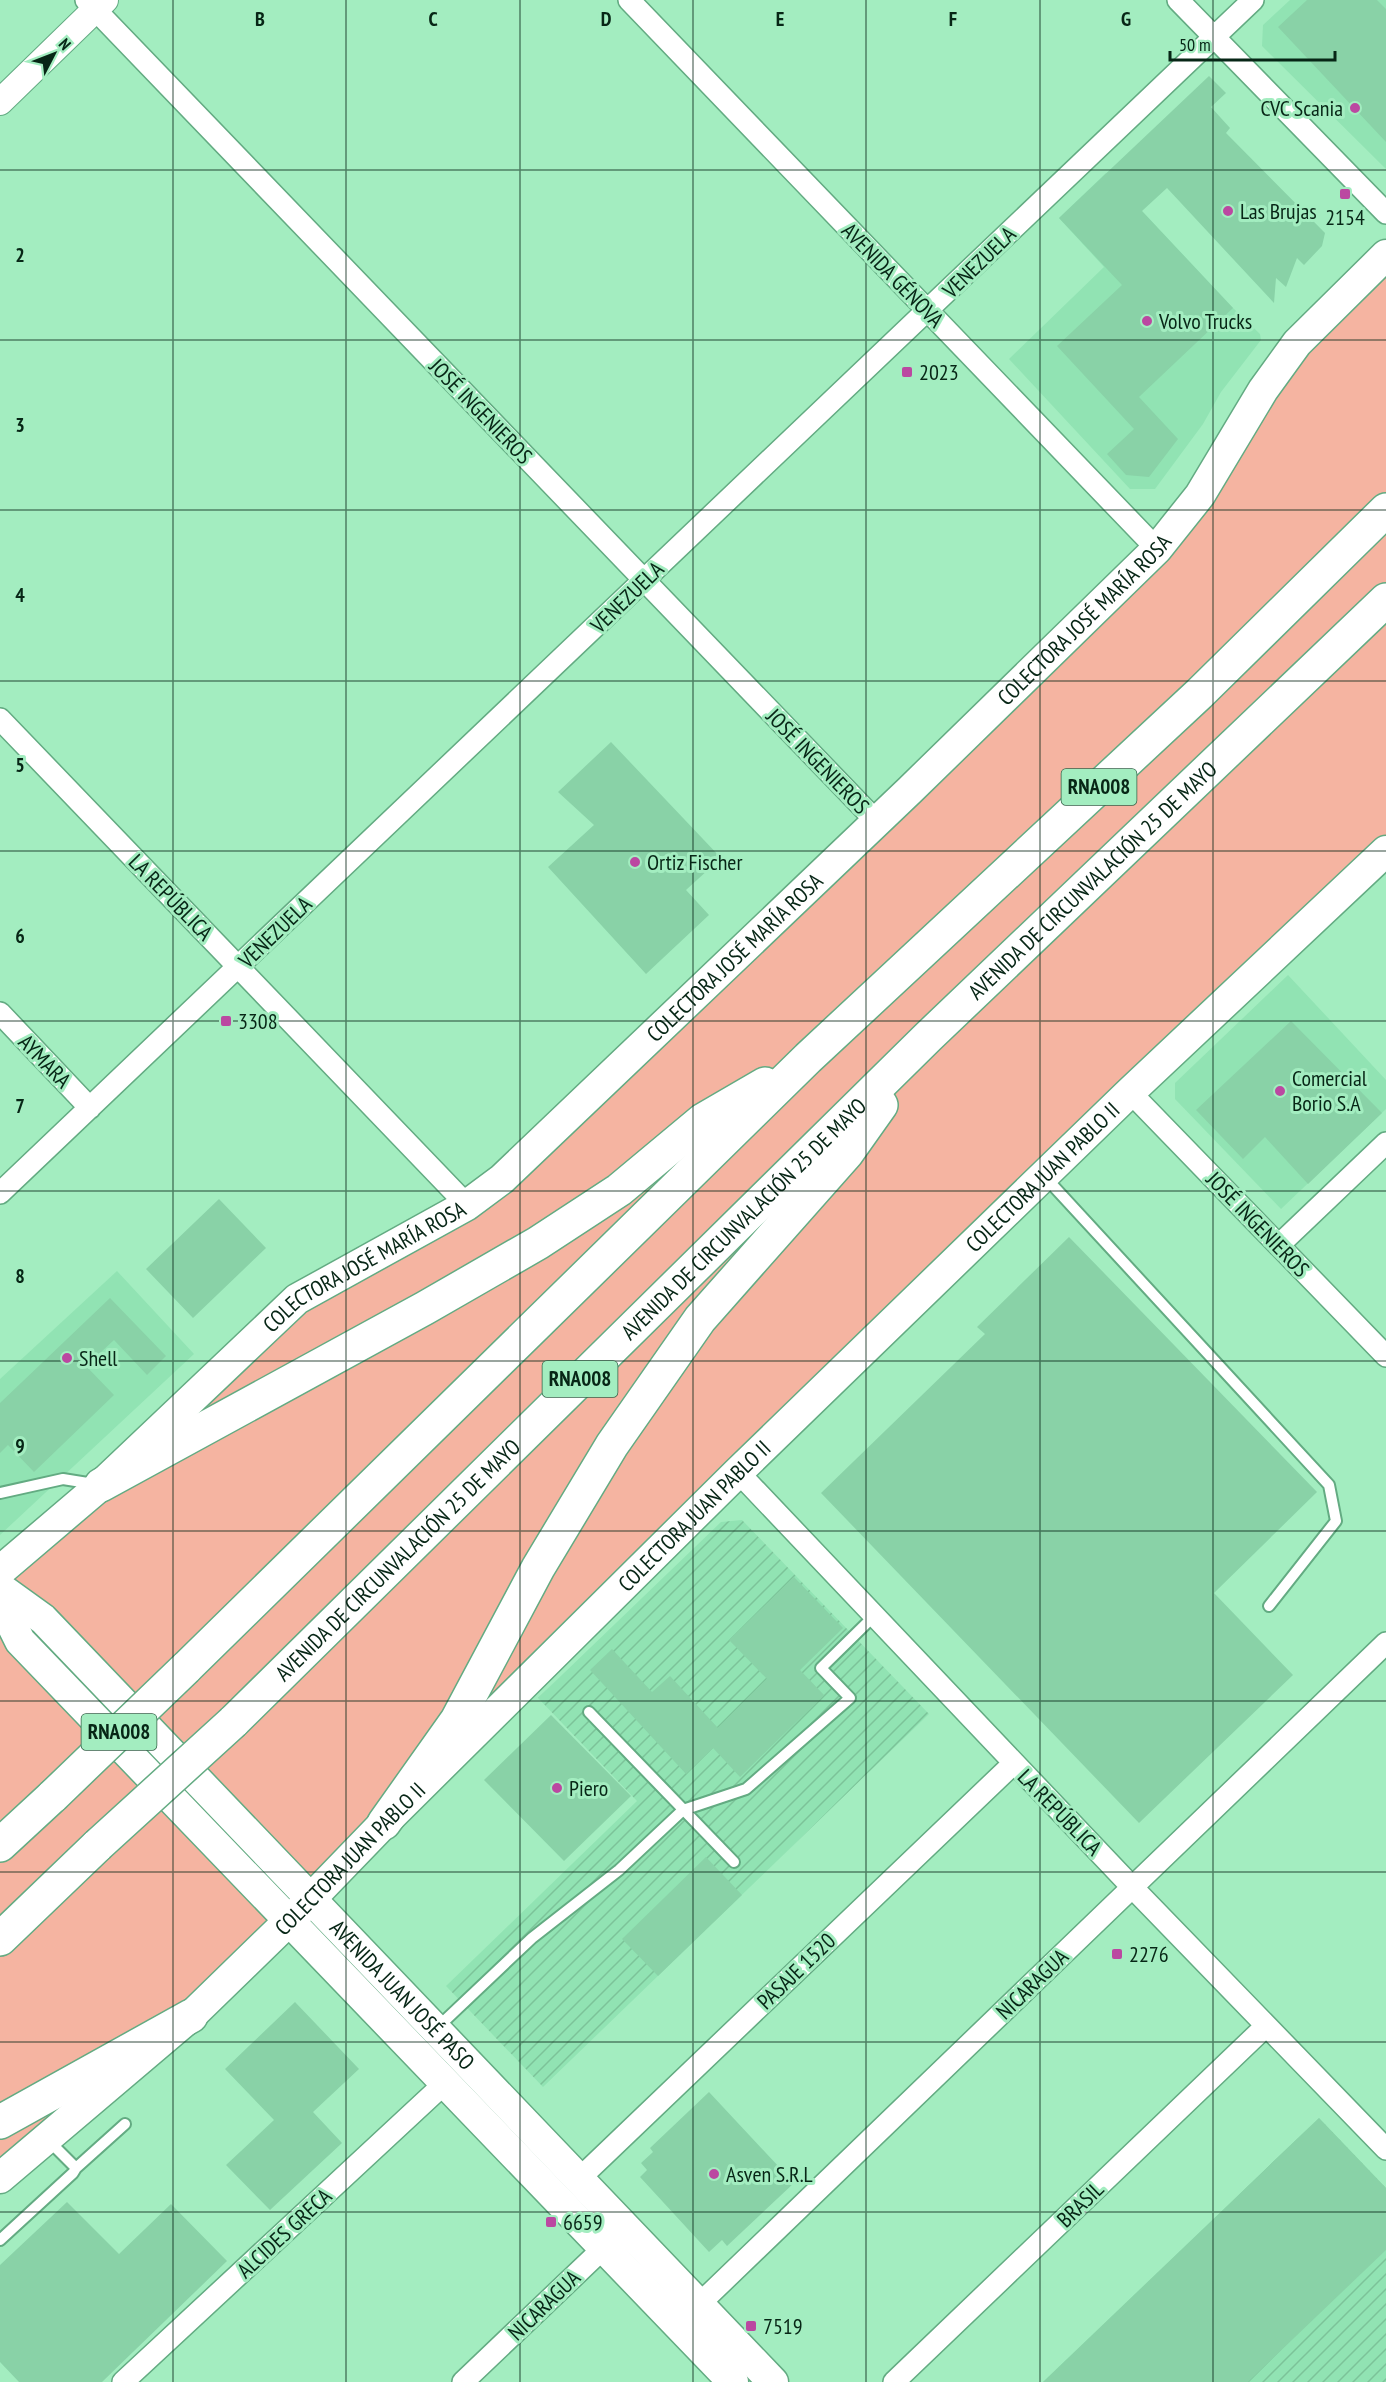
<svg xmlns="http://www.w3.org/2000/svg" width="1386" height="2382" font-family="'PT Sans Narrow',sans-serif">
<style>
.built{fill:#91e3b3}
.industrial{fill:url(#industrial-furrows)}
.grass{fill:#f5b4a1}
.building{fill:#89d2a7}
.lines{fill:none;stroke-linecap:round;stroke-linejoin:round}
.service-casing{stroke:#63ab82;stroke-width:14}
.minor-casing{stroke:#63ab82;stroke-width:24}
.tertiary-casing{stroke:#63ab82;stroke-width:28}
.secondary-casing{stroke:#63ab82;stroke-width:33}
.motorway-casing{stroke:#63ab82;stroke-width:36}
.service{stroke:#fff;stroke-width:10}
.minor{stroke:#fff;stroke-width:21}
.tertiary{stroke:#fff;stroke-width:26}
.secondary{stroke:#fff;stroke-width:30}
.motorway{stroke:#fff;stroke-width:33}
.motorway-bridge-casing{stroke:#63ab82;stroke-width:36;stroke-linecap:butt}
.motorway-bridge{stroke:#fff;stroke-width:33}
.grid{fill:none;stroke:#072616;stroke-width:1.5;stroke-opacity:0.55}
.poi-dot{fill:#bb48a1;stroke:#a3edc0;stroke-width:2}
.labels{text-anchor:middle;stroke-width:6;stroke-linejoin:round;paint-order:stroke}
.shield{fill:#a3edc0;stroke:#366249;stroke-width:1.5}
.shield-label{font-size:21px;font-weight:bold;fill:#072616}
.poi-label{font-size:22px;fill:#072616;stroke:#a3edc0;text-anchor:start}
.street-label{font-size:22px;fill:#072616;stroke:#a3edc0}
.grid-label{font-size:20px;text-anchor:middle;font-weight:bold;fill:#072616;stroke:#a3edc0;stroke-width:6;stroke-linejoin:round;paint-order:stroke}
</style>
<defs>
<pattern id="industrial-furrows" width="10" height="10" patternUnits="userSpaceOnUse" patternTransform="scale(1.5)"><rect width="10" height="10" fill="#91e3b3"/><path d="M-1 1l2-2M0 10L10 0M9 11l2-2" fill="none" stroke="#7cc399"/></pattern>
</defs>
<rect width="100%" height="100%" fill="#a3edc0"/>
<path class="built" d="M1290,0H1386V169L1262,46L1263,25Z
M1106,173L1233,308L1260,334L1261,340L1221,392L1203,424L1155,489H1130L1009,359L1104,267L1059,218Z
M1288,975L1386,1080V1109L1281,1209L1175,1099V1083Z
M117,1271L194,1354L0,1535V1379Z"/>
<path class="industrial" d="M742,1520L929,1714L543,2087L446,1986L637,1801L538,1698L721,1522Z
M1319,2118L1386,2188V2382H1043Z"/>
<path class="grass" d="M1386,255V851L384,1823L0,2178V1571L297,1299L467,1205L1157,549L1263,390Z"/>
<path class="building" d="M1307,0H1377L1386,9V142L1278,27Z
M1209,76L1226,93L1211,107L1230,128L1226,133L1325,233L1322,246L1304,265L1297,258L1286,287L1276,278L1274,303L1167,188L1142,211L1233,308L1139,397L1178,439L1149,477L1126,475L1107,454L1134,429L1057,346L1122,285L1059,218Z
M611,742L721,858L686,890L709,915L646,974L548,867L594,825L558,792Z
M1291,1021L1382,1113L1308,1184L1265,1137L1243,1159L1196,1110Z
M219,1199L266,1248L193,1318L146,1269Z
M1069,1237L1317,1492L1214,1593L1293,1675L1139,1823L821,1493L985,1334L977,1327Z
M110,1298L166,1356L147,1375L114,1340L86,1366L114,1395L34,1472L8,1445L0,1453V1403Z
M794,1577L843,1628L800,1670L824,1695L740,1777L713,1748L686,1774L590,1670L612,1649L652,1692L670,1676L718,1728L767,1679L729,1640Z
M551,1715L631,1796L564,1861L484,1780Z
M706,1857L742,1895L658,1976L622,1939Z
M295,2002L359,2069L313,2112L342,2143L270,2210L226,2165L274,2120L225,2069Z
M709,2092L794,2183L727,2246L722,2240L709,2252L640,2177L647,2170L641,2163L653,2152L650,2148Z
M1319,2118L1386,2188V2250L1248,2382H1043Z
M67,2202L119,2254L171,2204L227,2261L102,2382H19L0,2362V2265Z"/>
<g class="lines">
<g class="service-casing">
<path id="service" d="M1045,1177L1329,1485L1336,1521L1269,1606
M0,1493L63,1479L94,1484
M589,1712L734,1862
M438,2027L532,1938L619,1870L683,1810L746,1789L850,1698L821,1668L874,1616
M76,2168L125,2124
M0,2240L73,2173L76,2168L47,2139"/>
</g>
<g class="minor-casing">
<path id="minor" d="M86,0L877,822
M629,0L1157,549
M1178,0L1386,213
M0,719L467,1205
M0,1013L90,1108
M1130,1092L1386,1356
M0,1193L1253,0
M1279,1245L1386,1143
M738,1472L1132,1887L1386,2149
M579,2179L1014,1763
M689,2314L1386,1643
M123,2382L445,2083
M463,2382L613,2239
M894,2382L1266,2026"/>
</g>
<g class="tertiary-casing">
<path id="tertiary" d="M0,102L105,0"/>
</g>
<g class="secondary-casing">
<g id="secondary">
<path id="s1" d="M0,1571L101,1485L297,1299L467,1205L502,1179L910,790L1157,549L1200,495L1263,390L1297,343L1386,255"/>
<path id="s2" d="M0,1588L43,1619L773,2382"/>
<path d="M0,1601L20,1641L733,2382"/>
<path id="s3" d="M0,2178L191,2016L300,1910L384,1823L738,1472L1130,1092L1386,851"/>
</g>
</g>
<g class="motorway-casing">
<g id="motorway">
<path d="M101,1485L425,1308L538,1243L619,1190L703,1120L765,1084"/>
<path d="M186,1668L808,1058L1199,694L1386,510"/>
<path id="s4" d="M233,1722L928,1037L1386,600"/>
<path d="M384,1823L457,1720L538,1568L612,1445L700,1319L847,1153L881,1105"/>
<path d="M0,1845L53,1796"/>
<path d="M0,1939L98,1845"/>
<path d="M0,2122L191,2016"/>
</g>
</g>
<use href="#service" class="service"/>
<use href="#minor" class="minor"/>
<use href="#tertiary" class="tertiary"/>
<use href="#secondary" class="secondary"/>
<use href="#motorway" class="motorway"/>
<g class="motorway-bridge-casing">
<path id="motorway-bridge" d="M53,1796L186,1668
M98,1845L233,1722"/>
</g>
<use href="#motorway-bridge" class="motorway-bridge"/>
</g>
<path class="grid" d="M173,0V2382M346,0V2382M520,0V2382M693,0V2382M866,0V2382M1040,0V2382M1213,0V2382M0,170H1386M0,340H1386M0,510H1386M0,681H1386M0,851H1386M0,1021H1386M0,1191H1386M0,1361H1386M0,1531H1386M0,1701H1386M0,1872H1386M0,2042H1386M0,2212H1386"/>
<g class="poi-dot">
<circle cx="1355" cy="108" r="6"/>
<rect x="1339" y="188" width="12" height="12" rx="3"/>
<circle cx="1228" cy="211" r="6"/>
<circle cx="1147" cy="321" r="6"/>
<rect x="901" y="366" width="12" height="12" rx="3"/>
<circle cx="635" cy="862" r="6"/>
<rect x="220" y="1015" width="12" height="12" rx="3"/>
<circle cx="1280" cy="1091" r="6"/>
<circle cx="67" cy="1358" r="6"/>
<circle cx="557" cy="1788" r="6"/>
<rect x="1111" y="1948" width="12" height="12" rx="3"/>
<circle cx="714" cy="2174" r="6"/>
<rect x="545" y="2216" width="12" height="12" rx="3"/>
<rect x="745" y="2320" width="12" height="12" rx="3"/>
</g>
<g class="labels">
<g class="shield">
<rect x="1061.5" y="769" width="75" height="36" rx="4.5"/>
<rect x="542.5" y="1361" width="75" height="36" rx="4.5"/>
<rect x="81.5" y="1714" width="75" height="36" rx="4.5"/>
</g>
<g class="shield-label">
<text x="1099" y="794">RNA008</text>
<text x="580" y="1386">RNA008</text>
<text x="119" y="1739">RNA008</text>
</g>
<g class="poi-label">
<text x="1343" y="116" text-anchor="end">CVC Scania</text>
<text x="1240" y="219">Las Brujas</text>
<text x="1345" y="225" text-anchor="middle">2154</text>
<text x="1159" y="329">Volvo Trucks</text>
<text x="919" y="380">2023</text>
<text x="647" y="870">Ortiz Fischer</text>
<text x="238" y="1029">3308</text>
<text x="1292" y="1086">Comercial<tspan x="1292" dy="25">Borio S.A</tspan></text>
<text x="79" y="1366">Shell</text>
<text x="569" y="1796">Piero</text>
<text x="1129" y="1962">2276</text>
<text x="726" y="2182">Asven S.R.L</text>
<text x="563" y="2230">6659</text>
<text x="763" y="2334">7519</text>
</g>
<g class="street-label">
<text transform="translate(979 262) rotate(-44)" y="8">VENEZUELA</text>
<text transform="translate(893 275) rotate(46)" y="8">AVENIDA GÉNOVA</text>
<text transform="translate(481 411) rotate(46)" y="8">JOSÉ INGENIEROS</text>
<text transform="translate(627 597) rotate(-44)" y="8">VENEZUELA</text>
<text dy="8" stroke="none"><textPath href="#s1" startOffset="1448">COLECTORA JOSÉ MARÍA ROSA</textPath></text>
<text transform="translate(818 761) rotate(46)" y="8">JOSÉ INGENIEROS</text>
<text dy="8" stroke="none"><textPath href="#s4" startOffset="1203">AVENIDA DE CIRCUNVALACIÓN 25 DE MAYO</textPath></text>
<text transform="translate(171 897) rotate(46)" y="8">LA REPÚBLICA</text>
<text transform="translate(275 932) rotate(-44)" y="8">VENEZUELA</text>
<text dy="8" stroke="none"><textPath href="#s1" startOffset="962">COLECTORA JOSÉ MARÍA ROSA</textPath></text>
<text transform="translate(45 1061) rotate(46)" y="8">AYMARA</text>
<text dy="8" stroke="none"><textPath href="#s3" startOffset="1446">COLECTORA JUAN PABLO II</textPath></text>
<text dy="8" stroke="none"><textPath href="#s4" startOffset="717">AVENIDA DE CIRCUNVALACIÓN 25 DE MAYO</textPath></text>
<text transform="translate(1258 1224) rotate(46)" y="8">JOSÉ INGENIEROS</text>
<text dy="8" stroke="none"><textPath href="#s1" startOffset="477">COLECTORA JOSÉ MARÍA ROSA</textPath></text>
<text dy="8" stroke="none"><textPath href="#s3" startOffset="960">COLECTORA JUAN PABLO II</textPath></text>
<text dy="8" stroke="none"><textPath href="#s4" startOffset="231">AVENIDA DE CIRCUNVALACIÓN 25 DE MAYO</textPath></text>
<text transform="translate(1060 1812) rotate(46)" y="8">LA REPÚBLICA</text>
<text dy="8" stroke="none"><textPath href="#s3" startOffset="474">COLECTORA JUAN PABLO II</textPath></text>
<text transform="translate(796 1971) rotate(-44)" y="8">PASAJE 1520</text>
<text transform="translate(1032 1984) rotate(-44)" y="8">NICARAGUA</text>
<text dy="8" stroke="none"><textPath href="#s2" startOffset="573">AVENIDA JUAN JOSÉ PASO</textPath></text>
<text transform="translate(1080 2204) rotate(-44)" y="8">BRASIL</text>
<text transform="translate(284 2233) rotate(-43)" y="8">ALCIDES GRECA</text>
<text transform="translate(544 2305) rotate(-44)" y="8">NICARAGUA</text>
</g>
</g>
<g class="grid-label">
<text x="260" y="26">B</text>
<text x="433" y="26">C</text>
<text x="606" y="26">D</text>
<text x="780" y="26">E</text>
<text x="953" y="26">F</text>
<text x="1126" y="26">G</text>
<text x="20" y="262">2</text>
<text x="20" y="432">3</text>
<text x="20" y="602">4</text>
<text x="20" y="772">5</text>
<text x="20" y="943">6</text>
<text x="20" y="1113">7</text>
<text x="20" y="1283">8</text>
<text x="20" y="1453">9</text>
</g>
<g transform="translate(54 54) rotate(48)" stroke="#a3edc0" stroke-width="4.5" paint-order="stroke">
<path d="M0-4.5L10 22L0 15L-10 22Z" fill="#072616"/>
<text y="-9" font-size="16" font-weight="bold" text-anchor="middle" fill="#072616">N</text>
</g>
<path d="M1170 51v9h165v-9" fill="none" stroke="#072616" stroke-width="3"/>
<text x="1179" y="51" font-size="18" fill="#072616" stroke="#a3edc0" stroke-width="4.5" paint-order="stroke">50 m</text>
</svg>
